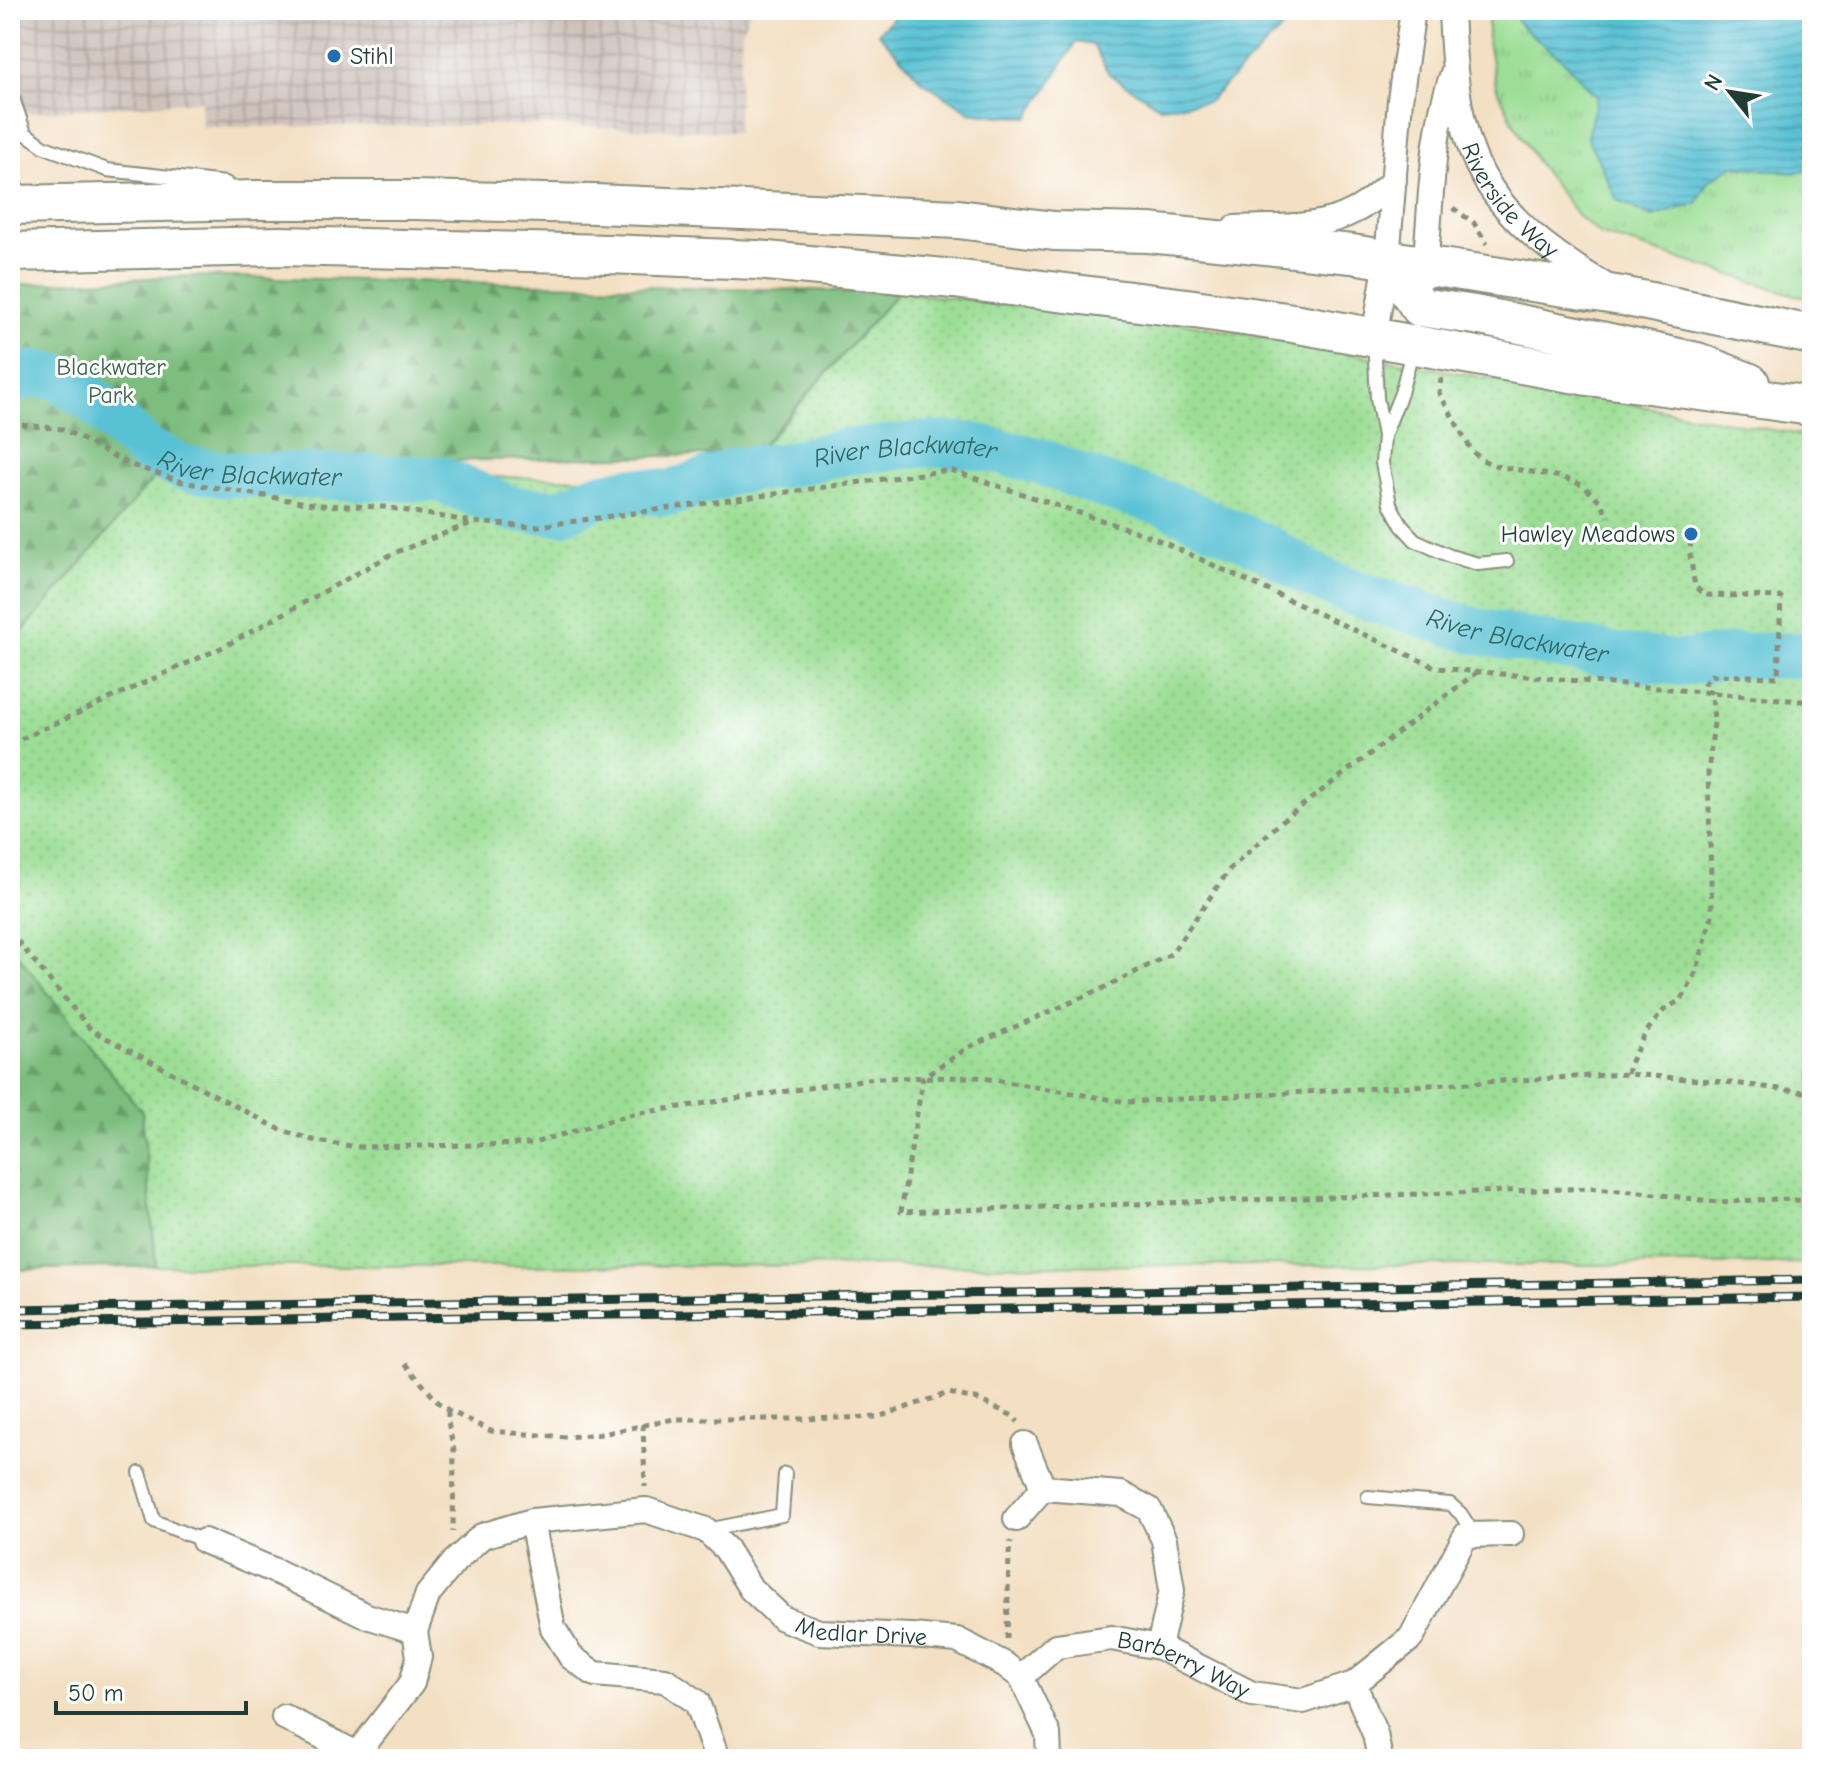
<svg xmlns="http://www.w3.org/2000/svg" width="1822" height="1769" font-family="'Comic Neue',sans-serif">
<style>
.industrial{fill:url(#industrial-grid)}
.grass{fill:url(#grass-dots);stroke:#5e8e64;stroke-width:2}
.forest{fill:url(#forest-firs);stroke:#4e7d59;stroke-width:2}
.park{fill:url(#park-tufts);stroke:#5e8e64;stroke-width:2}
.water{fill:url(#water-rules);stroke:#3c7f84;stroke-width:2}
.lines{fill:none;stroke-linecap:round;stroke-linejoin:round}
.river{stroke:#58c1d4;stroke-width:46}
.service-casing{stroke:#898e7b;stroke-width:16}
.minor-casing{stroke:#898e7b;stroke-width:28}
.primary-casing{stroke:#898e7b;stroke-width:42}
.path{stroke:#898e7b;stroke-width:5;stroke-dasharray:6 6;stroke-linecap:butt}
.service{stroke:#fff;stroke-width:12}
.minor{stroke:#fff;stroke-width:24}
.primary{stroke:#fff;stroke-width:38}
.rail-casing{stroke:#1f3d34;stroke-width:9}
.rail{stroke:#fff;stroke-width:6;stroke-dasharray:18;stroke-linecap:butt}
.poi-dot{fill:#1f6fb2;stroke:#fff;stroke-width:3}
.labels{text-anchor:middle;stroke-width:6;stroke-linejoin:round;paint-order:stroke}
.poi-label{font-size:24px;fill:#1f3d34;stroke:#fff;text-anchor:start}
.street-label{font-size:24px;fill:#1f3d34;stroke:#fff}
.park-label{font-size:24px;fill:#3e654c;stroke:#fff}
.water-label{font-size:26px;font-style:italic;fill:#306564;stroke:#fff}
</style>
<defs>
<pattern id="industrial-grid" width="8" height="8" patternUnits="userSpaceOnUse" patternTransform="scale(2)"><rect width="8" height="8" fill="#cec1ba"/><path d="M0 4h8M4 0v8" fill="none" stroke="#a79e98"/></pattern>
<pattern id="grass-dots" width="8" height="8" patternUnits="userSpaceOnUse" patternTransform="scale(2)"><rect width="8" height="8" fill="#9cde95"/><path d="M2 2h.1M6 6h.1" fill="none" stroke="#86bf81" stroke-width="1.8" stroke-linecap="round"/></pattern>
<pattern id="forest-firs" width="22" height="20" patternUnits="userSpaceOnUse" patternTransform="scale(2)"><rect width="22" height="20" fill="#7dbd7e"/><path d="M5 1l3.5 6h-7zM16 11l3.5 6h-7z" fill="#669b68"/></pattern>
<pattern id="park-tufts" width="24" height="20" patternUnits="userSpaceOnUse" patternTransform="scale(2)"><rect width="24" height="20" fill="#9cde95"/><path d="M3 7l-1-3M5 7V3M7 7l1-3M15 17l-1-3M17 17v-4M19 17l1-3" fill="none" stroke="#86bf81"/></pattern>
<pattern id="water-rules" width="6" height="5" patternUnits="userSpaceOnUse" patternTransform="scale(2)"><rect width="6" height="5" fill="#58c1d4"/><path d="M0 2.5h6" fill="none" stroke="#489ead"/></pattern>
</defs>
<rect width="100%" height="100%" fill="#fff"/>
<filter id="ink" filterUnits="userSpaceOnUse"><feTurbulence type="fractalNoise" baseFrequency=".0125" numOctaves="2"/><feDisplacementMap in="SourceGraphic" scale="16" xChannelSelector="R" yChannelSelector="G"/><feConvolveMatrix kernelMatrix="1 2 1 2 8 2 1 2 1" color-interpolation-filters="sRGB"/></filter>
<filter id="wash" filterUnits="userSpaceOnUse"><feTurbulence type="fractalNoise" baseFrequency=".006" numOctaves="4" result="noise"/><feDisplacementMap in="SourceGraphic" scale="32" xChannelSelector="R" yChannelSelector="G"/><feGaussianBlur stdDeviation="1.8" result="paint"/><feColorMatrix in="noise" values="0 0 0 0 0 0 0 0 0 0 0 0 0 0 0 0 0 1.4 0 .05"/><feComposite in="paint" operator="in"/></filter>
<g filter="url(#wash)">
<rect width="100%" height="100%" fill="#f3dfc2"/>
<path class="industrial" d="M10,10H751L742,31L737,132L539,125L202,127L201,101L10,114Z"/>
<path class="grass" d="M898,292L1188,324L1812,437V1263L1596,1265L156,1266L142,1112L10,946V646L163,467L209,471L731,482Z"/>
<path class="forest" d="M188,276L898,292L754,454L163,467L10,646V285Z
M10,945L142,1112L156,1266L10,1270Z"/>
<path class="park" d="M1488,10H1812V297L1795,295L1600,234L1579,217L1536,161L1513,122L1496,86L1488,41Z"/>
<path class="water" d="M901,10H1356L1300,11L1208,102L1160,107L1109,74L1093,45L1076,42L1029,117L1000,116L970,112L922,81L878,33Z
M1511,10H1812V170L1793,173L1734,166L1709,181L1697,203L1652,217L1617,200L1587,137L1597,97L1563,60L1521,26Z"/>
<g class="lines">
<path class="river" id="s1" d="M10,382L35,373L57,377L93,400L145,449L183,468L222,474L440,479L512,509L560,512L595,497L629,490L671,493L737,470L781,466L844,452L926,444L970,445L1040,461L1099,484L1169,505L1267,548L1312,575L1351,592L1475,631L1617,656L1681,663L1732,656L1812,655"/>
</g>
</g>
<g filter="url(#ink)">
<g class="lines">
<g class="service-casing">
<path id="service" d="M10,90L25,133L45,147L107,170L226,183
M1374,341L1377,398L1384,436L1382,463L1390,504L1402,526L1415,540L1450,556L1478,564L1507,561
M1384,436L1401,393L1413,348
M140,1473L154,1521L204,1541
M1368,1497L1450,1504L1461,1514L1468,1525L1466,1535
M707,1530L782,1515L785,1474"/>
</g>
<g class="minor-casing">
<g id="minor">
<path id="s2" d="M1451,10C1453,58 1457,123 1478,166C1505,221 1556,256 1606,286"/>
<path d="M1235,228C1274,226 1319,230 1354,211C1369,204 1382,191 1394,180"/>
<path d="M1424,277C1432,209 1429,138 1453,73"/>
<path d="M1374,338L1387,260L1400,100L1413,10"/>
<path d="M1043,1488L1121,1494L1149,1509L1164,1540L1172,1590L1159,1647"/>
<path d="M1016,1519L1043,1488L1025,1444"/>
<path d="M532,1521L553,1628L571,1657L595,1674L665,1680L697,1702L714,1750L715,1759"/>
<path d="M204,1541L280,1573L367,1616L415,1631"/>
<path id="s3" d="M1021,1677L1056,1646L1111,1638L1159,1647L1252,1694L1303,1701L1354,1684L1411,1638L1466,1535L1511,1534"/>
<path d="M1354,1684L1375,1734L1380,1759"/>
<path d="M284,1717L357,1754"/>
<path id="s4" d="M355,1759L357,1754L412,1683L419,1657L415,1631L428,1594L455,1561L482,1536L532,1521L646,1510L706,1530L726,1549L751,1589L782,1618L819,1632L912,1636L957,1640L1004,1664L1021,1677L1048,1734L1049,1759"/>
</g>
</g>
<g class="primary-casing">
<path id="primary" d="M10,205L259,200H411L595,204L958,219L1054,231L1149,233L1352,254L1622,296L1812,335
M10,252L281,246L608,254L757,260L954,279L1187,308L1293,323L1588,376L1812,406
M1387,260L1420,307L1475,315L1583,337L1697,362L1750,383"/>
</g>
<path class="path" d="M1453,208L1474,223L1487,244
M1441,378L1439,393L1472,451L1482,460L1497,466L1561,477L1582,485L1600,501L1608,517
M10,425L13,424L63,429L128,464L183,482L318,505L384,507L473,522
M1477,672L1282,821L1229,870L1171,954L1106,987L969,1047L923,1077L901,1212L1594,1188L1632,1191L1718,1202L1778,1199L1812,1201
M10,744L225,646L394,553L474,522L532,527L950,470L1152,537L1437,668L1812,702
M10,932L91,1030L281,1130L316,1141L359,1147L530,1144L633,1114L875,1078L977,1077L1126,1102L1627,1074L1725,1082L1812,1093
M1627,1074L1629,1065L1646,1032L1664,1010L1682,999L1696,973L1712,916L1708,772L1714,722L1712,693L1706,689L1704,684L1711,675L1778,677L1781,597L1705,595L1695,587L1690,555L1691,534
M405,1364L437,1401L448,1410L491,1431L513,1433L566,1437L602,1434L674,1419H798L878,1417L949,1393L979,1400L1013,1416L1018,1422
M448,1411V1422L454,1451L453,1532
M643,1424L645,1487
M1007,1639L1009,1553L1011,1541"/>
<use href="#service" class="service"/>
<use href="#minor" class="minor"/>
<use href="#primary" class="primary"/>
<g class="rail-casing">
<path id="rail" d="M10,1309L1812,1280
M10,1324L1812,1297"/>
</g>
<use href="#rail" class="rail"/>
</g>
</g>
<g class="poi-dot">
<circle cx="334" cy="56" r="8"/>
<circle cx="1691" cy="534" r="8"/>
</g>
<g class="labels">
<g class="poi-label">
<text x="350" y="64">Stihl</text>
<text x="1675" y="542" text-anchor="end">Hawley Meadows</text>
</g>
<g class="street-label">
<text dy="8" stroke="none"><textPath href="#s2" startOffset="206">Riverside Way</textPath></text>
<text dy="8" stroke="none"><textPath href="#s4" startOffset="696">Medlar Drive</textPath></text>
<text dy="8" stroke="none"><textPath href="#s3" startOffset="180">Barberry Way</textPath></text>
</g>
<g class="park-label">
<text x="111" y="375">Blackwater<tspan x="111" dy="28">Park</tspan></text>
</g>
<g class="water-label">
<text dy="9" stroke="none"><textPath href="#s1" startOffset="944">River Blackwater</textPath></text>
<text dy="9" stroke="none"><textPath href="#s1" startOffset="272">River Blackwater</textPath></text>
<text dy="9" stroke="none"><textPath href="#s1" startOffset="1592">River Blackwater</textPath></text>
</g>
</g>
<rect width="1822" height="1769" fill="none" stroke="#fff" stroke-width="40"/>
<g transform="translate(1730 92) rotate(300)" stroke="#ffffff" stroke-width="6" paint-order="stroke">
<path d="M0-6L14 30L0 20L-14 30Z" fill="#1f3d34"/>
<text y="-12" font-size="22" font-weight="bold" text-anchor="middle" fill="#1f3d34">N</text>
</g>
<path d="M56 1701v12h190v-12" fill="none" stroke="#1f3d34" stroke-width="4"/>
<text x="68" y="1701" font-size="24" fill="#1f3d34" stroke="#ffffff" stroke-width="6" paint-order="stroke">50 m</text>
</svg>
